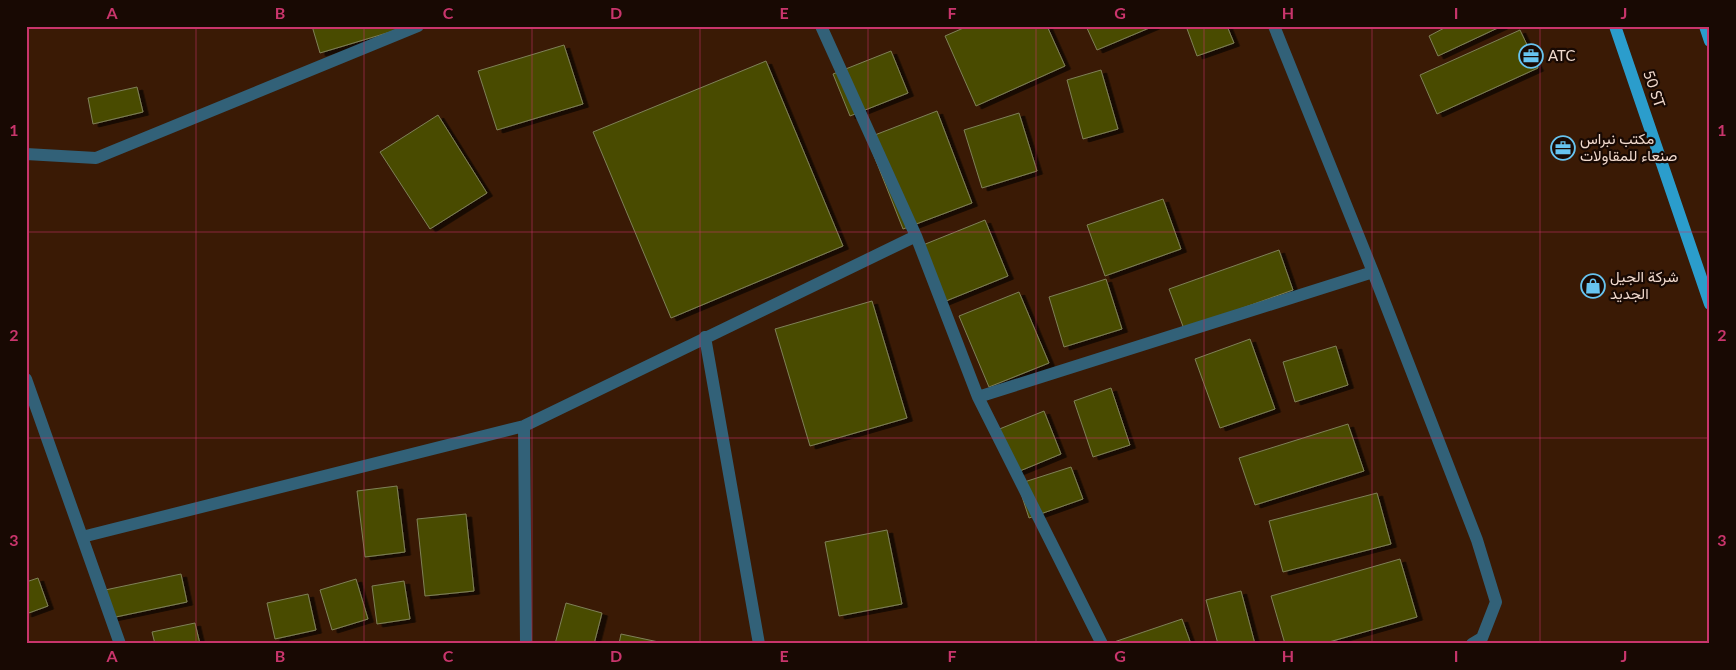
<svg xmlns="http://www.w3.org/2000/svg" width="1736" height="670" font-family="Lato,Vazirmatn,sans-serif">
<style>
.building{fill:#494b05;stroke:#7f8157;filter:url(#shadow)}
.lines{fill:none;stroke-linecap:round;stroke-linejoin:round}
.minor{stroke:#326178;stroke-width:12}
.major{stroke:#2b9dcc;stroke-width:12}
.grid{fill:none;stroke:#c9356c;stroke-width:1;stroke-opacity:0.55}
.labels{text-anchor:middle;stroke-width:4.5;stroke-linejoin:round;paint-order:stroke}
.poi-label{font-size:15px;fill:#f0d9cd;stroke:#180903;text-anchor:start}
.street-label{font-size:15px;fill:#f0d9cd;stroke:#180903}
.neatline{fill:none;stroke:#c9356c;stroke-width:2}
.grid-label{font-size:16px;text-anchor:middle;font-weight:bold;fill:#c9356c}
</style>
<defs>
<filter id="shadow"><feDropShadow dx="5.5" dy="3" stdDeviation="0" flood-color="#0009"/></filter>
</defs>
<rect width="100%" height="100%" fill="#3a1a05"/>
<path class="building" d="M312,26H406L407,27L320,53Z
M968,26H1047L1065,66L976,106L945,36Z
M1086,26H1154L1097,50Z
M1186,26H1227L1234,43L1197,56Z
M1448,26H1502L1438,56L1429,36Z
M1520,30L1538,68L1437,114L1420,75Z
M564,45L583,104L497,130L478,71Z
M891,51L908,93L850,116L833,74Z
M766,61L843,246L671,318L593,132Z
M1101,70L1118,129L1083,139L1067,80Z
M137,87L143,112L93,124L88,98Z
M937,111L972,203L903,229L867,138Z
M1019,113L1037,171L982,188L964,130Z
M438,115L487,193L430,229L380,152Z
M1163,199L1181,249L1105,276L1087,225Z
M985,220L1008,276L941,303L918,247Z
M1279,250L1293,290L1184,329L1169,289Z
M1106,279L1122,329L1064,347L1049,297Z
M1019,292L1049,363L989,387L959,316Z
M872,301L907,418L810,446L775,329Z
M1250,339L1275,409L1220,428L1195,359Z
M1336,346L1348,385L1295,402L1283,362Z
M1111,388L1130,445L1093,457L1074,401Z
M1044,411L1061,454L1015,473L997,430Z
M1348,424L1364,471L1255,505L1239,458Z
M1071,467L1083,499L1029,518L1018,484Z
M397,486L405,552L365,557L357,491Z
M1377,493L1391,544L1283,572L1269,521Z
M466,514L474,591L425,596L417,519Z
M887,530L902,604L839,616L825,542Z
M1400,559L1417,617L1322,644H1285L1271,596Z
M181,574L187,602L111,618L105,590Z
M38,578L48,606L26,614V582Z
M356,579L368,619L332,630L320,590Z
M404,581L410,619L377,624L372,586Z
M1241,591L1255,644H1218L1206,600Z
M308,594L316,630L275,639L267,603Z
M566,603L602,613L594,644H555Z
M1182,619L1191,644H1114V642Z
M195,623L200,644H155L152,632Z
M621,634L668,644H619Z"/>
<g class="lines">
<path class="minor" d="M821,26L916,236L978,397L1102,644
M1274,26L1373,272L1477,540L1496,602L1482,638L1472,644
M26,154L96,158L418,26
M705,337L759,644
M26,379L120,644
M978,397L1373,272
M524,426L526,644
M82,537L524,426L916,236"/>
<path class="major" d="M1615,26L1710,304
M1705,26L1710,41"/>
</g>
<path class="grid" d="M196,26V644M364,26V644M532,26V644M700,26V644M868,26V644M1036,26V644M1204,26V644M1372,26V644M1540,26V644M26,232H1710M26,438H1710"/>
<defs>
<g id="office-ring" transform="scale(1.25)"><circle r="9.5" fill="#180903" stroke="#67c4f0" stroke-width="1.5"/><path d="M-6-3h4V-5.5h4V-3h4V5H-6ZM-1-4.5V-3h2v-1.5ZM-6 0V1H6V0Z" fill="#67c4f0"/></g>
<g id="shop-ring" transform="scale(1.25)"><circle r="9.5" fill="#180903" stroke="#67c4f0" stroke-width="1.5"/><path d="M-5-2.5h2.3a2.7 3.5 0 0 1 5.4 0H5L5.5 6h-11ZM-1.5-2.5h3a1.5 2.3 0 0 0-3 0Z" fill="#67c4f0"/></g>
</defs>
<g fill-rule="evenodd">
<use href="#office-ring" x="1531" y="56"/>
<use href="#office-ring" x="1563" y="148"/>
<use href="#shop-ring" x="1593" y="286"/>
</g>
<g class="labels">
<g class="poi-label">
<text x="1548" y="61">ATC</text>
<text x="1580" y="144">مكتب نبراس<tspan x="1580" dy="17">صنعاء للمقاولات</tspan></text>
<text x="1610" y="282">شركة الجيل<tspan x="1610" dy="17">الجديد</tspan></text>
</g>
<g class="street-label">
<text transform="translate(1654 89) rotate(71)" y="5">50 ST</text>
</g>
</g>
<rect width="1736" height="670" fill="none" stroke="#180903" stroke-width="55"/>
<rect x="28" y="28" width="1680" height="614" class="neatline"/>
<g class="grid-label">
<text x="112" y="19">A</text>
<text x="280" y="19">B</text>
<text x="448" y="19">C</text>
<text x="616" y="19">D</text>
<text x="784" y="19">E</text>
<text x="952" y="19">F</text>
<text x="1120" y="19">G</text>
<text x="1288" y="19">H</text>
<text x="1456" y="19">I</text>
<text x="1624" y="19">J</text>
<text x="14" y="136">1</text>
<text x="1722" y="136">1</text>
<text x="14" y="341">2</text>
<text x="1722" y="341">2</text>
<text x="14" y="546">3</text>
<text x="1722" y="546">3</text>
<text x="112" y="662">A</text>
<text x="280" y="662">B</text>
<text x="448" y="662">C</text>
<text x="616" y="662">D</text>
<text x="784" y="662">E</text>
<text x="952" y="662">F</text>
<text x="1120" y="662">G</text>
<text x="1288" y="662">H</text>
<text x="1456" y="662">I</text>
<text x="1624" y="662">J</text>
</g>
</svg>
